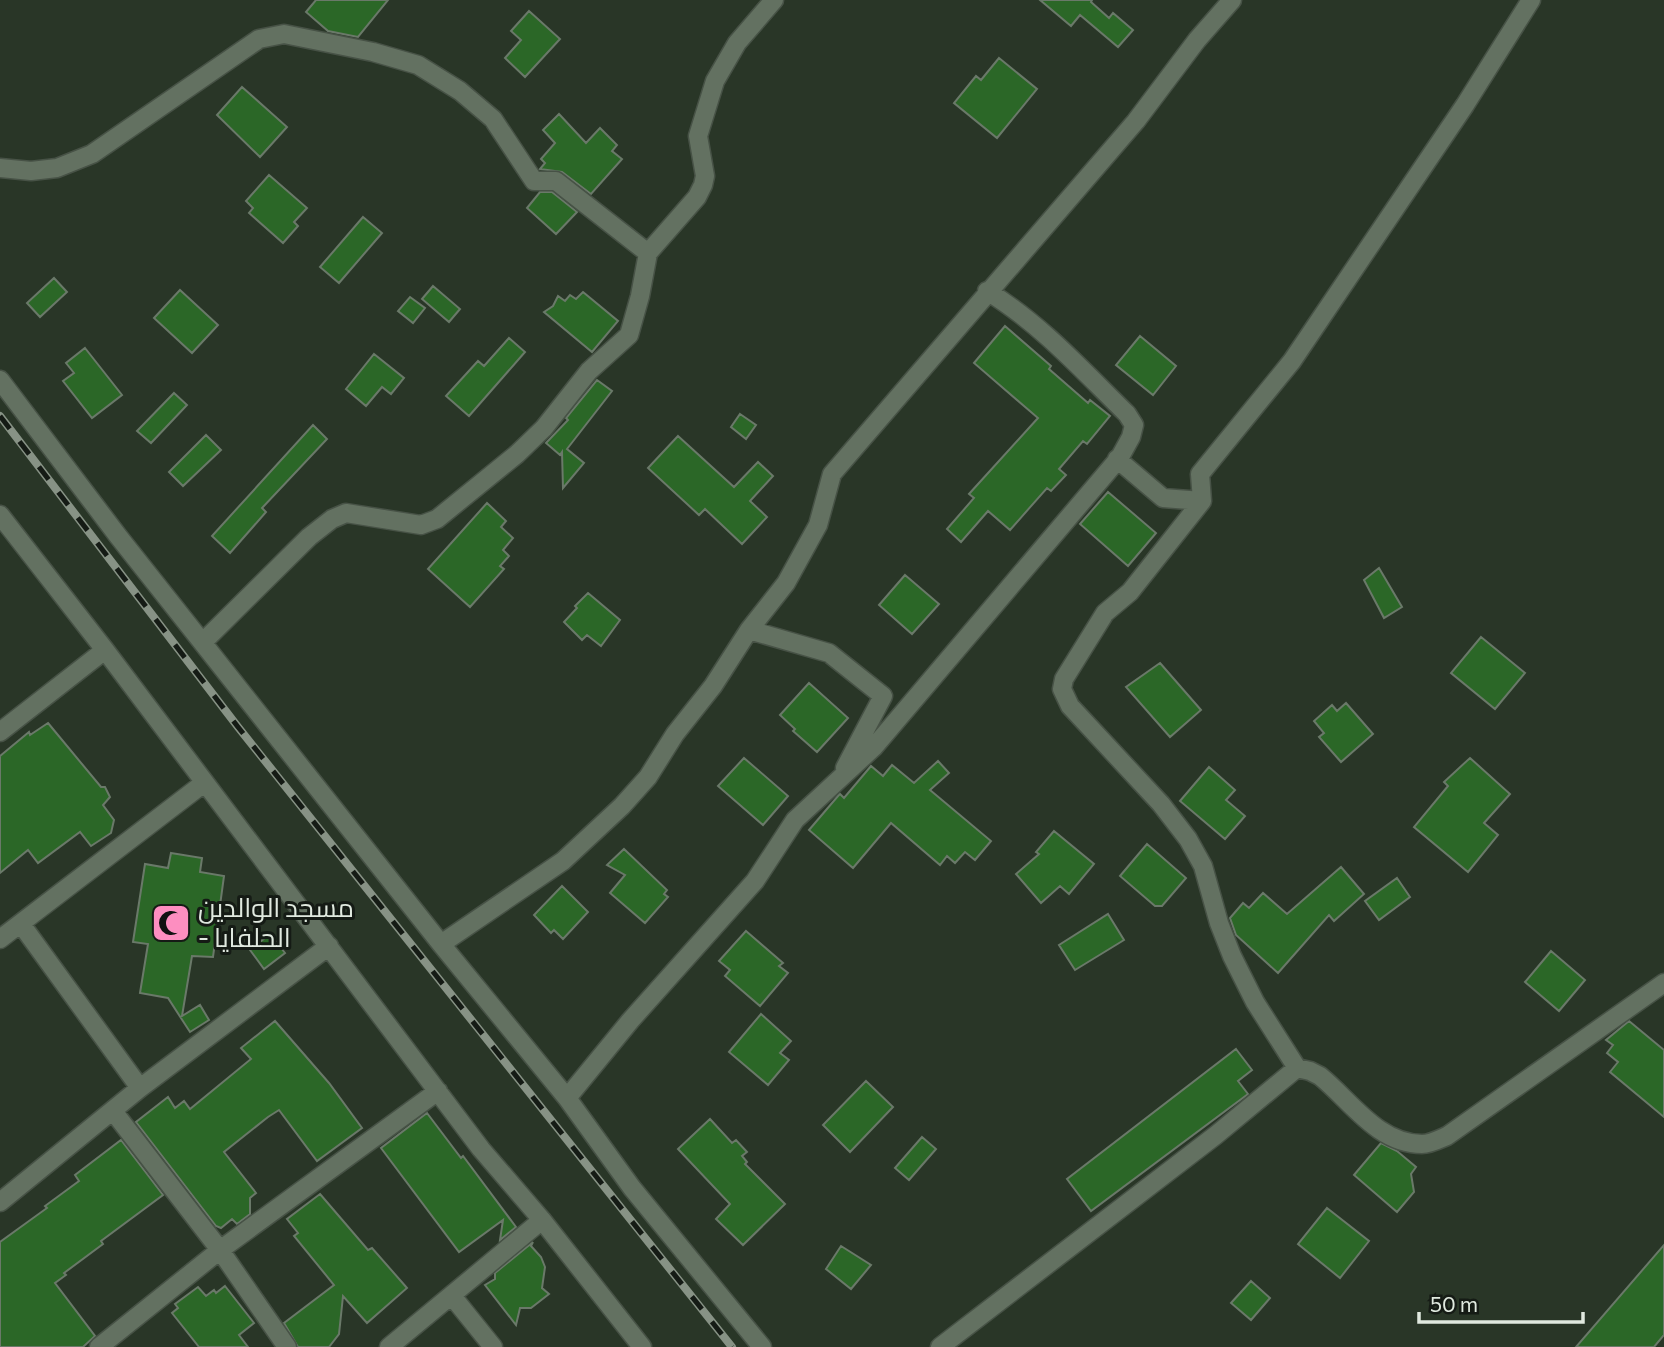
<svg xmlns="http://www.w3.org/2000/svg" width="1664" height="1347" font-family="Commissioner,Cairo,sans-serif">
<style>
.building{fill:#2b6727;stroke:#6a7969;stroke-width:2}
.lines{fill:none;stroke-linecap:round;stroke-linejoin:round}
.minor-casing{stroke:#475246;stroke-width:21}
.minor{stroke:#637161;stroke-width:18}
.rail-casing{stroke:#879285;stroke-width:8}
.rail{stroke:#151b15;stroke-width:5;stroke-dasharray:16;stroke-linecap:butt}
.labels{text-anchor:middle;stroke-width:6;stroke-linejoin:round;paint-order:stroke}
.poi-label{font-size:26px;fill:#e0e9df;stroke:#151b15;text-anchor:start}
</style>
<rect width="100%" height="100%" fill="#293627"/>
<path class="building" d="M316,0H388L358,37L328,31L306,12Z
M1040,0H1092L1091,2L1109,18L1113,13L1133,30L1118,47L1080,15L1071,26Z
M529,11L560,39L525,77L505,58L521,40L511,31Z
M999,58L1037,89L997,138L954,103L976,76L981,80Z
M242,87L287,127L260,157L217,115Z
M559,114L586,143L600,128L617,145L612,151L622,159L591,194L562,172L540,169L545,163L541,159L555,143L543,130Z
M269,175L307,208L294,222L298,226L283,243L249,213L253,208L246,201Z
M540,192H552L577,212L556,234L527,208Z
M363,217L382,233L339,283L320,267Z
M54,278L67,292L40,317L27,303Z
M433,286L460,309L449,322L422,299Z
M180,290L218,325L192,353L154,318Z
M583,292L618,321L592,352L544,312L553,306L558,296L565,301L570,295L576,299Z
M410,297L425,308L413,323L398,311Z
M1005,326L1051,366L1049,369L1088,403L1090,400L1110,416L1087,444L1083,441L1059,469L1066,475L1051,491L1047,488L1010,530L988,511L961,542L947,529L974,498L969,494L1038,418L974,363Z
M1140,336L1176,366L1153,395L1116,365Z
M509,338L525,352L469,416L446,396L478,361L484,366Z
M85,348L122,395L92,418L63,381L74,373L66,363Z
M374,354L404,378L391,394L382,387L366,406L346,389Z
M597,380L612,391L567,449L584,463L563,488L562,452L560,455L546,443L568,420L566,418Z
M174,393L187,405L151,443L137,431Z
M740,414L756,425L746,439L731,427Z
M313,425L327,439L262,508L266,512L230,553L212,536Z
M206,435L221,450L183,486L169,472Z
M678,436L734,487L758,462L773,476L750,501L767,517L742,544L705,509L699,515L648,468Z
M1108,492L1156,533L1128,566L1080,524Z
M487,503L506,521L501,527L513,538L503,550L509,556L500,566L504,569L470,607L428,569Z
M1379,568L1402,607L1384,618L1364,580Z
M905,575L939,604L912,634L879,605Z
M588,593L620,620L601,646L587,635L582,640L564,622L577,608L575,606Z
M1481,637L1525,673L1495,709L1451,673Z
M1160,663L1201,710L1170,737L1126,687Z
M809,683L848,718L817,752L793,731L795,729L780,715Z
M1346,703L1373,734L1341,762L1319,737L1324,733L1314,721L1332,705L1337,711Z
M48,723L101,787H105L110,797L103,805L114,820L111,833L91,846L80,832L38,863L28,850L0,873V756L29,732L30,735Z
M744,758L788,796L763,825L718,786Z
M1470,758L1510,794L1484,823L1498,835L1468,872L1414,827L1448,786L1444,782Z
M938,761L949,773L930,790L991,841L975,860L965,852L955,863L947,856L940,865L891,823L853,868L809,830L838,796L840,794L844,798L871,766L883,776L892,765L914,783Z
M1209,767L1235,790L1226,800L1245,816L1225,839L1180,801Z
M1054,831L1094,864L1069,894L1060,886L1041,903L1016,874L1039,854L1036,852Z
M1147,844L1186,878L1162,906H1155L1120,876Z
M624,849L667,890L664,894L668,897L645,923L610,893L625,875L607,865Z
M171,853L202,858L200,872L224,876L213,957L192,956L182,1016L200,1005L209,1020L190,1032L168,998L140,993L148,944L133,942L145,864L168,868Z
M1341,867L1364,894L1334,921L1329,915L1278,973L1236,935L1230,918L1243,903L1249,908L1263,893L1287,914Z
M1397,878L1410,897L1379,920L1365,901Z
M562,886L588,912L563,939L554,930L551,933L534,915Z
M1108,914L1124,940L1075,970L1059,945Z
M746,931L783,963L779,966L788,973L760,1006L725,976L730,970L719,961Z
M270,934L285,953L264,969L250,950Z
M1551,951L1585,980L1559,1011L1525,982Z
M761,1014L791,1041L780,1053L789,1060L768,1085L729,1052Z
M275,1021L329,1083L362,1128L317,1161L279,1110L268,1117L224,1152L256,1193L250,1198V1214L237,1224L232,1219L221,1228L216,1226L136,1122L168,1097L175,1108L184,1101L190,1109L251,1059L241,1048Z
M1629,1021L1664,1050V1117L1610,1072L1618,1062L1607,1053L1613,1045L1606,1040Z
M1236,1049L1252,1070L1238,1081L1248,1094L1091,1211L1067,1179Z
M866,1081L893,1107L850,1152L823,1125Z
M427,1113L461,1158L463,1156L516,1227L500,1240L503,1220L459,1252L381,1148Z
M710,1119L732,1143L736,1140L747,1152L742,1156L747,1162L745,1164L785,1204L743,1245L716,1219L730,1204L678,1149Z
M922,1137L936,1149L909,1180L895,1168Z
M121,1140L163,1195L101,1241L103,1244L64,1273L66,1275L55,1283L95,1336L83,1347H0V1242L47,1208L45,1206L79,1181L75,1175Z
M1381,1143L1397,1151L1416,1167L1411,1174L1414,1192L1397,1212L1354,1175Z
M320,1194L368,1250L372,1248L407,1288L367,1323L343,1296L339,1334L329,1347H298L284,1323L334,1285L294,1236L298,1233L287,1219Z
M1327,1208L1369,1241L1340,1278L1298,1244Z
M533,1242L531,1246L541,1257L545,1267L542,1288L549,1294L531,1308H520L516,1325L485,1285L495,1279V1273Z
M1664,1245V1335L1654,1347H1576Z
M841,1246L871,1265L851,1289L826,1269Z
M1251,1281L1270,1298L1251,1320L1231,1303Z
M225,1286L254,1323L239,1335L248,1347H199L172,1313L178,1308L175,1304L198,1287L206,1296L214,1290L216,1293Z"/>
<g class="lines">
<g class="minor-casing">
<path id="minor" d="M0,168L31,171L57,168L92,154L259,39L284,34L373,52L418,65L460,91L493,119L534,181H556L648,253
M0,380L118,536L441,944L567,1098L632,1188L762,1347
M1117,459L1163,498L1202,501L1200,474L1292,361L1465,105L1531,0
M1202,501L1130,592L1105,613L1064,679L1062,689L1070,706L1161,804L1188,839L1203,866L1219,923L1232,956L1255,1002L1297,1068L1310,1071L1320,1076C1351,1101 1378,1144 1422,1144C1430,1144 1440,1139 1447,1136L1664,983
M0,515L105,650L481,1149L542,1220L642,1347
M749,630L829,653L883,696L845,768
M203,642L309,537L332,519L346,513L421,525L437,519L517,454L544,428L589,371L629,335L640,296L648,253L697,197L703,185L705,176L698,136L715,81L737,43L774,0
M0,732L105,650
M21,924L140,1088
M0,939L204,783
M441,944L563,861L622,806L648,777L675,734L713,686L749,630L786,583L818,525L832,474L1136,121L1197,40L1232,0
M567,1098L630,1021L755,881L795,820L874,747L1120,457L1131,437L1134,425L1127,414C1083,371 1041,324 987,291
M113,1111L220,1250L287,1347
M0,1202L140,1088L329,946
M452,1296L493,1347
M99,1347L220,1250L438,1091
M389,1347L542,1220
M940,1347L1216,1135L1297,1068"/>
</g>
<use href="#minor" class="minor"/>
<g class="rail-casing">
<path id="rail" d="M0,416L238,727L732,1347"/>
</g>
<use href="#rail" class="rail"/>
</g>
<defs>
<g id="mosque-square" transform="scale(2.0125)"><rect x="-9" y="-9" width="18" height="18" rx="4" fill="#fd8ec0" stroke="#151b15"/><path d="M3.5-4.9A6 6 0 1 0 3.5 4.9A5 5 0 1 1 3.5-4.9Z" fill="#111"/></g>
</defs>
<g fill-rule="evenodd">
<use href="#mosque-square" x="171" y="923"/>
</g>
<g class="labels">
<g class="poi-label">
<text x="198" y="917">مسجد الوالدين<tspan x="198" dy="30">- الحلفايا</tspan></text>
</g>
</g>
<path d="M1419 1312v10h164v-10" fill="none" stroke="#e0e9df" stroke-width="3.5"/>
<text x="1430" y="1312" font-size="21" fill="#e0e9df" stroke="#151b15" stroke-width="5" paint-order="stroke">50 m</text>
</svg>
